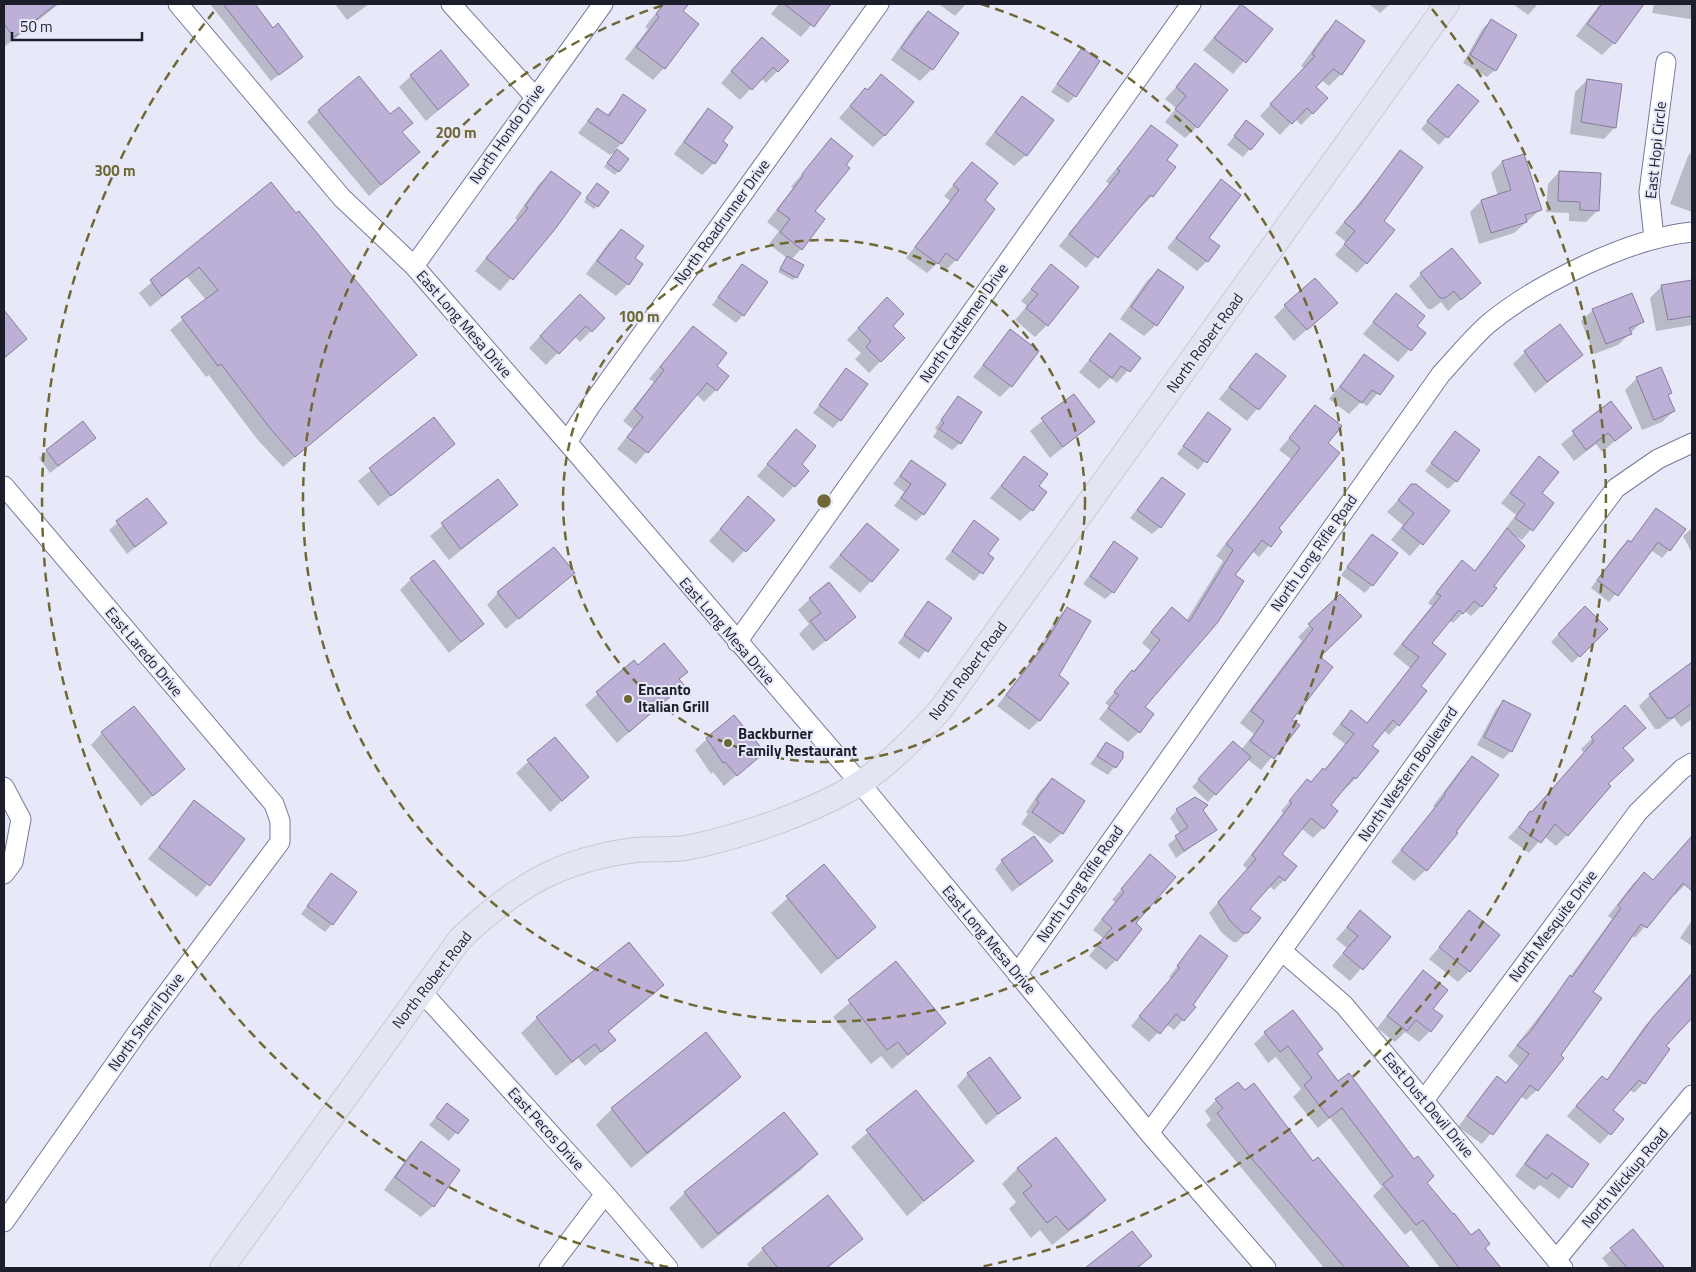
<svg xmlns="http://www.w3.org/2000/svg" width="1696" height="1272" font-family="'Titillium Web',sans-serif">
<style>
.shadow{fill:#0003}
.building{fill:#bdb0d6;stroke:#877b9e}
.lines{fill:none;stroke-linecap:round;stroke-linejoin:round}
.minor-casing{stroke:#76799d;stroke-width:21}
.major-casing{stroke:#c9c9cc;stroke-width:26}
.minor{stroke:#fff;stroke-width:19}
.major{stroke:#e3e5f3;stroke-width:24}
.ring{fill:none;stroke:#706834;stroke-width:2.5;stroke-dasharray:9 6}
.poi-dot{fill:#706834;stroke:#e7e9f9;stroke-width:2}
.labels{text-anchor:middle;stroke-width:4;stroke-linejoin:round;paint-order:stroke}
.street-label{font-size:15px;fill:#1d1e2c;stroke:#e7e9f9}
.poi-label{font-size:15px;font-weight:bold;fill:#1d1e2c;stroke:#e7e9f9;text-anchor:start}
.centre{fill:#706834;stroke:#e7e9f9;stroke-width:2.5}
.ring-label{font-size:15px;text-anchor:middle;font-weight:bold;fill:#706834;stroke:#e7e9f9;stroke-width:4;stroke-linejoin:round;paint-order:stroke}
</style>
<rect width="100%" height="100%" fill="#e7e9f9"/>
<path class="shadow" d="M4,4H59L4,47Z
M210,4H253L272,29L302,56L271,81Z
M335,4H369L347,20Z
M663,4L686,5L681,12L664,68L653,80L625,59L648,29L645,27Z
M779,4H823L827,7L801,37L771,14Z
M939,4H966L955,16Z
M1369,4H1390L1380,13Z
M1513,4H1538L1528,15Z
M1600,4H1638L1641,6L1614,43L1602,55L1576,36Z
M1654,4H1692V18L1690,19L1652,13Z
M1241,5L1271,29L1233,74L1203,50Z
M928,12L932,69L920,81L891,60L916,24Z
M1491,21L1495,70L1487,77L1463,63L1483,28Z
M1336,22L1341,74L1329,86L1321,80L1315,87L1313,113L1301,125L1295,119L1280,135L1260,116L1304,68L1301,66L1324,34Z
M750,50L787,61L766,83L761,78L740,100L721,83Z
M1082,50L1075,96L1068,103L1051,92Z
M1196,65L1197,127L1185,138L1165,122L1176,108L1165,99Z
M411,76L468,85L426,121L399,87Z
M882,76L885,135L873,147L839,118L854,101Z
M1587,80L1615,127L1604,139L1570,134L1575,92Z
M1451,93L1477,102L1439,145L1421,129Z
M624,96L621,144L615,150L628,159L615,175L604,167L615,152L610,155L578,133L597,109L606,116Z
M1022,97L1026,155L1014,166L985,144Z
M708,110L721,141L714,163L702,175L674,154L697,122Z
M319,111L401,132L418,152L369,196L307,122Z
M1246,122L1250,149L1243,157L1227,145Z
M1152,126L1165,160L1152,196L1140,208L1138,206L1086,268L1059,246L1109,184L1106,181Z
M831,140L801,249L791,260L796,277L793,280L778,272L787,258L769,244L779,231L767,222L793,188L791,187Z
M1692,151V212L1670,204L1688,156Z
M1400,152L1366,263L1357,273L1335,255L1346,242L1335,233Z
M1502,162L1540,210L1514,233L1479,244L1470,212L1481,201L1498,196L1491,173Z
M972,163L983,200L956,260L946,270L937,263L927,273L906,258L950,201L944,196Z
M551,172L555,227L500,291L475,271L517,220L515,218L539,184Z
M1559,172L1598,210L1586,222L1569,221V213L1546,212L1548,184Z
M1221,180L1207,238V261L1197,271L1167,248Z
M271,184L415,355L283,467L257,439L209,375L206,377L170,330L206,300L187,277L150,307L139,293Z
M594,188L597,206L594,209L584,202Z
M621,231L634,258L628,284L616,296L586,274L609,242Z
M742,265L743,315L736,323L712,305Z
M1051,266L1047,325L1035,337L1015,320L1027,306L1021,301Z
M1158,270L1156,325L1144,336L1120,319L1146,282Z
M1421,274L1479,283L1448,311L1441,302L1432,309H1428L1409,286Z
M1692,281V325L1656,331L1650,298L1662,286Z
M1396,295L1416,326L1424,333L1398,362L1363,334Z
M1285,306L1324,314L1294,341L1274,317Z
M568,307L604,318L580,342L574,336L546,365L529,348Z
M875,310L903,338L869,373L855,359L861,353L847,340Z
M1593,310L1642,322L1618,345L1594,354L1581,321Z
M4,312L26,339L4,359Z
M693,327L716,367V390L704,402L696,394L636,464L617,449L633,429L623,421L654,382L649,379Z
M1010,331L1011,386L1000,397L973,377Z
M1110,335L1139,358L1117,383L1110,378L1099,389L1079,372Z
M1525,352L1581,355L1535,393L1513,364Z
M1256,354L1284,377L1247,421L1219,399Z
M1364,355L1392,376L1367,406L1361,402L1349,414L1329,399Z
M846,370L840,420L833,428L813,413Z
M1637,378L1670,393L1667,396L1674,411L1662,422L1642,430L1625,390Z
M1073,396L1094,422L1050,458L1030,431Z
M958,397L960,443L952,450L933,437L937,431L935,428Z
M1611,403L1630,428L1602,452L1596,444L1574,461L1561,444Z
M1316,407L1326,443L1277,528L1281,532L1259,557L1252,551L1233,576L1144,707L1139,732L1128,742L1099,719L1109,706L1105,703L1151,651L1142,643L1161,619L1172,609L1186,621L1223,561L1216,556L1291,459L1279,450Z
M1208,413L1229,429L1198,470L1177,454Z
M434,419L454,444L378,506L358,481Z
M796,431L800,464L794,486L783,498L757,476Z
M1455,433L1456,481L1448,489L1425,471Z
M94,438L50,473L39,458L47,451Z
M1024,458L1037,486L1032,510L1020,521L990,498Z
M1539,458L1540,494L1553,503L1522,540L1513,535L1493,586L1481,606L1471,616L1465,611L1453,623L1449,620L1430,643L1419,686L1398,725L1389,735L1383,730L1370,746L1377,751L1355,779L1346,788L1344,787L1329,806L1336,811L1323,828L1313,838L1301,828L1281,855L1284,880L1274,890L1269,886L1249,909L1247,932L1237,942H1233L1221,932L1209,913L1247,869L1243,865L1283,813L1281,811L1307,781L1310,783L1324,770L1345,744L1332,734L1341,722L1351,712L1366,724L1410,668L1393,654L1432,606L1428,603L1452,572L1462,562L1474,571L1508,530L1506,528L1516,515L1501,503Z
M911,461L923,514L916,521L894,506L904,492L893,484Z
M1162,478L1160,527L1152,534L1130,518Z
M497,481L516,505L449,560L430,536Z
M1411,486L1448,512L1410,556L1391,540L1403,525L1387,512Z
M147,499L165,523L127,554L109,530Z
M1656,509L1669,550L1662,558L1651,550L1609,602L1591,588L1620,549L1628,541L1630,543Z
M737,510L773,520L733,563L709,541Z
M975,522L987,554L993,558L974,581L945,559Z
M867,524L871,581L860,593L829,567Z
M1692,528V550L1691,551L1683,536Z
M1372,535V585L1365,593L1341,575Z
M1114,543L1113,592L1105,599L1083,584Z
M573,573L506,629L487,605L498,593Z
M411,579L483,624L449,653L400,590Z
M1340,595L1318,657L1290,720L1298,726L1261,770L1247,759L1208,802L1192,787L1226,750H1241L1254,734L1240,723L1302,641L1298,637Z
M810,599L855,617L813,651L799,634L809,624L798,610Z
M928,603L950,619L919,659L898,643Z
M1067,608L1057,675L1040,720L1029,730L997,706L1033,659L1057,618Z
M1585,608L1607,629L1572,663L1551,642Z
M634,662L638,667L686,672L678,680L683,685L617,743L585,705Z
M1690,666L1692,669V719L1681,727L1674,718L1659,729H1655L1639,706L1650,695Z
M1504,701L1511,751L1503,759L1477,745L1496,709Z
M1625,707L1622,749L1607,784L1567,835L1556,846L1544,836L1529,853L1508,838L1584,753L1581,749Z
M102,733L183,769L141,806L91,745Z
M554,738L587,777L550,812L516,773Z
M707,739L763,752L724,786L713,772L711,774L695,750Z
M1106,743L1122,757L1108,775L1090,764Z
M1472,757L1426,870L1414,881L1391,862L1435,807L1433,806L1461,769Z
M1052,779L1062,833L1050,844L1021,824L1028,814L1026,812L1040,791Z
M194,802L244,839L197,897L148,859Z
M1177,810H1202L1215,830L1176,858L1168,845L1180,834L1170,818Z
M1692,838V878L1675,895L1673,894L1635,938L1632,935L1591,992L1537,1090L1526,1100L1521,1096L1482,1144L1458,1127L1487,1088L1497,1078L1505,1083L1519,1066L1508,1056L1569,978L1612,919L1608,916L1633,884L1644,874L1652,881Z
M1002,861H1051L1012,892L995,869Z
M824,866L875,927L821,974L771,913Z
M1141,866L1134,923L1116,960L1106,970L1089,956L1103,938L1093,930L1115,902L1112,900Z
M331,875L332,924L325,932L301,914Z
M1360,912L1389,937L1350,981L1332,966L1347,948L1336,939Z
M1470,912L1469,971L1458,982L1429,959Z
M1692,920V946L1680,938Z
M1200,937L1192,1005L1183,1020L1174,1030L1166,1024L1149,1042L1131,1026L1171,978L1169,977Z
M628,943L662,985L608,1032L614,1040L598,1055L585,1066L578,1058L556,1076L521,1033L537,1018Z
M896,963L945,1023L892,1069L881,1056L871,1064L833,1017Z
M1423,971L1431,1009L1430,1031L1419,1042L1405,1032L1395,1042L1377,1028Z
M1692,972V1016L1665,1047L1669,1049L1644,1083L1634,1093L1629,1089L1611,1110L1622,1120L1600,1144L1567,1116L1592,1087L1606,1081L1644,1027Z
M1265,1033L1316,1054L1470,1237L1484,1249L1499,1268H1440L1411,1230L1405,1235L1373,1196L1382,1187L1330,1118L1318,1128L1293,1097L1301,1089L1276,1057L1268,1063L1254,1044Z
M968,1074L1019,1097L986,1125L957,1086Z
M740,1077L724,1092L631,1168L596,1125L612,1109Z
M916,1091L972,1160L907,1216L851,1147Z
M1216,1100L1313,1163L1359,1207L1409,1268H1324L1206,1125L1211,1120L1205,1111Z
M447,1105L467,1120L449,1141L429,1125Z
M1547,1136L1587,1165L1559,1199L1540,1185L1534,1190L1515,1176L1536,1147Z
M421,1143L433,1206L421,1217L384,1190L410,1154Z
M816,1154L801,1170L702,1249L669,1208L685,1193Z
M1018,1168L1104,1200L1089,1216L1052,1245L1040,1230L1031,1238L1009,1209L1016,1202L1002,1184Z
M1633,1231L1664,1268H1610L1602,1258Z
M1132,1233L1151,1256L1138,1268H1087Z
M861,1239L828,1268H750L747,1264L763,1249Z"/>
<path class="building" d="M4,4H56L14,37L4,24Z
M223,4H255L273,28L278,23L303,57L279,75Z
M664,4H689L683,11L699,24L665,69L636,47L659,17L656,14Z
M784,4H831L814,27Z
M1241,4L1273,29L1246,63L1214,38Z
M1602,4H1644L1615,44L1587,24Z
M928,11L959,33L933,70L901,48Z
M1491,19L1517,35L1496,71L1470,55Z
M1336,20L1365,41L1342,75L1333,69L1316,87L1328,98L1313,114L1307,108L1292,124L1270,104L1315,56L1312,54Z
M762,37L789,61L778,72L773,67L752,90L731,71Z
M1082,48L1100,61L1076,97L1057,84Z
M441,50L469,85L438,110L410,75Z
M1195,63L1228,90L1198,128L1175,109L1186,96L1176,87Z
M881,74L914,102L885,136L850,106L865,88L868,90Z
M359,76L390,114L399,107L413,123L402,132L420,152L381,185L318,110Z
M1587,79L1622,84L1616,128L1581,122Z
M1458,84L1479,101L1448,138L1427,121Z
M623,94L646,110L622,144L588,121L597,108L609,116Z
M1022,96L1054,120L1027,156L995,132Z
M708,108L733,127L723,141L728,145L715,164L684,142Z
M1246,120L1264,134L1251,150L1234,136Z
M1151,125L1178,145L1167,160L1176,167L1153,197L1150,195L1098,258L1069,234L1120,171L1117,169Z
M831,138L853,156L846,165L850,168L815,211L825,219L802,250L780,232L790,219L777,210L803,176L802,174Z
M617,149L629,159L619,172L607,163Z
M1400,150L1423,167L1384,221L1395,230L1367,264L1344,244L1355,231L1344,222L1361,203Z
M1524,154L1542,210L1525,215L1527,222L1491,233L1481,200L1511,190L1502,161Z
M972,162L998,183L985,200L995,209L957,261L946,253L938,264L915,247L959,190L953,185Z
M551,171L581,193L556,228L513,280L486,258L528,208L525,206Z
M1559,171L1601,173L1599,211L1580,210V202L1558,201Z
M1221,179L1241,195L1209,238L1220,246L1208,262L1176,238Z
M271,182L296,213L299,211L417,355L295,457L269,427L221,364L218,366L181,317L218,290L199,267L162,296L150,280Z
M597,183L609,192L598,207L586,198Z
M621,229L644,246L635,258L643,264L629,285L597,261Z
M1452,248L1481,283L1461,300L1454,291L1445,298H1440L1420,273Z
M787,256L804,265L797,278L780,269Z
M742,264L768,282L744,316L718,297Z
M1051,264L1079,287L1048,326L1026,308L1038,294L1031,289Z
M1158,269L1184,287L1157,326L1131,307Z
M1315,278L1338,303L1307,330L1284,305Z
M1692,280V316L1668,320L1661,285Z
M1396,293L1425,316L1417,326L1426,333L1411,351L1373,322Z
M1632,293L1644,322L1629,328L1632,334L1606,344L1592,309Z
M580,294L605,318L592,332L586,326L559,354L540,336Z
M887,297L904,314L893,326L905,338L881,362L866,347L871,341L858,328Z
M4,310L27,339L4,358Z
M1560,324L1583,355L1547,382L1524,351Z
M693,326L727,353L717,366L729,376L717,391L707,383L648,453L627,437L643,417L634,409L664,370L660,367Z
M1010,329L1039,351L1012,387L983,365Z
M1110,333L1141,358L1130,372L1121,366L1112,378L1089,360Z
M1256,353L1286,376L1259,410L1229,387Z
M1364,354L1394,376L1380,395L1372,390L1362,403L1340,387Z
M1661,367L1672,393L1668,395L1675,411L1654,420L1636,377Z
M846,368L868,384L841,421L819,405Z
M1074,394L1095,422L1063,447L1041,418Z
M958,396L982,412L961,444L939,429L944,423L941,420Z
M1611,401L1632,428L1615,441L1608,433L1586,450L1572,431Z
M1315,405L1342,426L1328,443L1340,453L1279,528L1282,532L1271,547L1262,540L1235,575L1244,581L1218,622L1145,707L1154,714L1140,733L1108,708L1119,695L1114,692L1132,670L1134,672L1160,640L1151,632L1172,607L1189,622L1233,550L1226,544L1300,448L1289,438Z
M1208,412L1231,429L1207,463L1183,446Z
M434,417L455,444L391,496L369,468Z
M83,421L96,438L58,466L46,450Z
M796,429L816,446L802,464L809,471L795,487L767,464Z
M1455,431L1480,450L1457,482L1431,463Z
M1024,456L1048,474L1039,486L1047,492L1033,511L1001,486Z
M1539,456L1559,472L1542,493L1554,503L1533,531L1515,518L1525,504L1510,493Z
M911,460L946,484L924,515L901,498L911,484L900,476Z
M1162,477L1185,494L1161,528L1137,510Z
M498,479L518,505L461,549L441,523Z
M1411,484H1416L1450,511L1423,545L1402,528L1414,513L1398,500Z
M748,496L775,520L746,552L720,529Z
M147,498L167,523L135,547L116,521Z
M1656,508L1686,529L1670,551L1658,542L1618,596L1597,580L1628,540L1631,542Z
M974,520L999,539L988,554L994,558L983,574L952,551Z
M867,523L899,550L872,582L840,555Z
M1507,528L1525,546L1494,586L1497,588L1482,607L1474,601L1463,614L1459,610L1432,643L1446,654L1421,686L1427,691L1399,726L1393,720L1372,746L1379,751L1356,779L1354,777L1331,805L1338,811L1324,829L1311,818L1282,854L1297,866L1285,881L1279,876L1250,909L1261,918L1248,933H1243L1231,922L1218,902L1256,859L1252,855L1292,803L1289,801L1307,779L1311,782L1323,768L1325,770L1354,734L1341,724L1351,710L1367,723L1419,657L1402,644L1441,596L1436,593L1462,560L1475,571Z
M1372,534L1398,553L1373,586L1347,567Z
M1114,541L1138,558L1114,593L1090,576Z
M554,547L575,573L519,619L497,592Z
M434,560L484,624L461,642L410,578Z
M829,582L856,617L826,641L810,621L821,613L809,598Z
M1340,594L1362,616L1320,657L1333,667L1292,720L1300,725L1274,759L1250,741L1264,721L1251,711L1313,629L1308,624Z
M928,601L952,618L928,652L904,635Z
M1585,606L1608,629L1580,657L1558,634Z
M1067,607L1091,621L1059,675L1069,683L1040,721L1006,695L1043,647Z
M664,643L688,672L679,679L684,685L629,732L596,692L634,660L638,665Z
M1692,662V703L1672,718H1667L1649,694Z
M1503,700L1531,714L1512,752L1484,737Z
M1625,705L1646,728L1623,748L1634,760L1608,784L1611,786L1568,836L1555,824L1541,843L1519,827L1530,811L1532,812L1594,741L1591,737Z
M134,706L185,769L153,796L101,732Z
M734,715L765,752L737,776L725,762L723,763L706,738Z
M555,737L589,777L562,801L527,760Z
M1233,741L1251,757L1216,795L1198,779Z
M1106,742L1123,752V758L1116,768L1097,756Z
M1472,756L1499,775L1456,832L1458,833L1427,871L1401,850L1445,795L1444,794Z
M1052,778L1085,801L1063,834L1032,812L1039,802L1036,800Z
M1195,797L1208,805L1203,810L1217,830L1184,851L1175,836L1188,827L1176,809Z
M194,800L245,839L210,886L159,847Z
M1034,836L1053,861L1020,885L1001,860Z
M1692,836V891L1683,883L1647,928L1641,924L1593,992L1602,998L1561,1055L1564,1058L1538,1091L1530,1085L1493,1135L1467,1116L1497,1076L1506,1083L1529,1054L1517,1045L1531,1031L1570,975L1572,977L1621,908L1618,905L1644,872L1653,880Z
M1150,854L1176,877L1136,923L1142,929L1117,961L1097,945L1112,928L1102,919L1124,892L1121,889Z
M824,864L876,927L838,959L786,896Z
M331,873L357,892L333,925L307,906Z
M1360,910L1391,937L1363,970L1343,953L1358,936L1347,927Z
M1469,910L1500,935L1470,972L1439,947Z
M1200,935L1228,956L1193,1005L1196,1007L1184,1021L1176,1014L1160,1034L1139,1016L1180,968L1177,966Z
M629,942L664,985L608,1031L616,1040L601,1052L595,1044L572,1062L536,1017Z
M896,961L946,1023L908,1055L898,1042L887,1050L848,1000Z
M1423,970L1448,990L1433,1009L1443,1016L1431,1032L1416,1020L1407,1031L1387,1016Z
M1692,974V1018L1666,1046L1670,1049L1645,1084L1639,1080L1613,1110L1624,1119L1611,1135L1576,1106L1602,1076L1607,1080L1654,1016Z
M1293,1010L1323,1049L1317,1053L1338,1081L1349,1073L1414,1159L1418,1156L1434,1176L1427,1183L1453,1214L1454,1213L1471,1235L1479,1229L1490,1244L1485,1248L1501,1268H1459L1423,1220L1416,1225L1383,1184L1393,1176L1342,1108L1329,1118L1304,1085L1312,1078L1288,1046L1280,1052L1264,1032Z
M706,1032L741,1077L647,1153L611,1108Z
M990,1057L1021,1098L998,1114L967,1073Z
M1238,1082L1245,1090L1254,1083L1313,1161L1318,1157L1410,1268H1345L1248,1154L1217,1113L1223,1108L1215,1099Z
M916,1090L974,1161L924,1201L866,1130Z
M447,1103L469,1120L458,1134L436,1117Z
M784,1112L818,1154L718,1234L684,1192Z
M1547,1134L1589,1164L1572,1188L1552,1173L1547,1179L1525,1164Z
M1056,1137L1106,1200L1068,1230L1056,1216L1047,1223L1023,1193L1032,1186L1017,1168Z
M421,1141L460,1170L434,1207L395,1177Z
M828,1195L863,1239L826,1268H778L762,1248Z
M1633,1229L1665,1268H1627L1610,1248Z
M1132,1231L1152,1256L1137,1268H1085Z"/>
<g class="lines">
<g class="minor-casing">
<path id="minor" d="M178,4L342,198L414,266L567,442L860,783L1149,1133L1266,1268
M451,4L534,96
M1654,238L1649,192L1666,62
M414,266L603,4
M567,442L589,408L879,4
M4,486L274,804L280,821V842L137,1033L4,1222
M737,642L1191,4
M4,787L21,819L13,862L4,874
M1283,952L1344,1005L1563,1268
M1017,974L1441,374C1456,358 1471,339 1488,324C1536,284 1630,238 1692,232
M421,991L605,1194L668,1268
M1424,1100L1638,812L1682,769L1692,763
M1149,1133C1307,920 1457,701 1616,488L1658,459L1692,443
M1556,1260L1692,1095
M549,1268L605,1194"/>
</g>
<g class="major-casing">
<path id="major" d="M222,1268L460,939C515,887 558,860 635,850C653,848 673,851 691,847C743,836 816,811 860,783C891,763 916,736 941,709L1447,4"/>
</g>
<use href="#minor" class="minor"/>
<use href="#major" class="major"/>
</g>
<g class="ring">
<circle cx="824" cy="501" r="261"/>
<path d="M981 4A521 521 0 1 1 667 4"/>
<path d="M668 1267A782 782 0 0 1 216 9M1432 9A782 782 0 0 1 980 1267"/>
</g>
<g class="poi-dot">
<circle cx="628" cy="699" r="5"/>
<circle cx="728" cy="743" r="5"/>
</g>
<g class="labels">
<g class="street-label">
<text transform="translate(507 134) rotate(-55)" y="5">North Hondo Drive</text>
<text transform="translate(1656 150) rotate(-84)" y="5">East Hopi Circle</text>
<text transform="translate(722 222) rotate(-54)" y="5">North Roadrunner Drive</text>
<text transform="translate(964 323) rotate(-55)" y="5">North Cattlemen Drive</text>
<text transform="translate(464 324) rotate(49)" y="5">East Long Mesa Drive</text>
<text transform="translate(1205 343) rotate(-54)" y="5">North Robert Road</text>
<text transform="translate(1314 553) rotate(-55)" y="5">North Long Rifle Road</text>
<text transform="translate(727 631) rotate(49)" y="5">East Long Mesa Drive</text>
<text transform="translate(144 652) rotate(50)" y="5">East Laredo Drive</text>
<text transform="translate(968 671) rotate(-53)" y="5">North Robert Road</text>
<text transform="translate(1408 774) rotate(-55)" y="5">North Western Boulevard</text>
<text transform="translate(1080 884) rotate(-55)" y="5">North Long Rifle Road</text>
<text transform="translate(1553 926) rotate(-53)" y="5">North Mesquite Drive</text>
<text transform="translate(989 940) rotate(50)" y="5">East Long Mesa Drive</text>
<text transform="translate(432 980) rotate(-52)" y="5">North Robert Road</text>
<text transform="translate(146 1022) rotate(-54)" y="5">North Sherril Drive</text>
<text transform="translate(1428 1105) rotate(50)" y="5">East Dust Devil Drive</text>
<text transform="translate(546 1129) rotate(48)" y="5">East Pecos Drive</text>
<text transform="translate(1625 1178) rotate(-50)" y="5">North Wickiup Road</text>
</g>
<g class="poi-label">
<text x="638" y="695">Encanto<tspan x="638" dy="17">Italian Grill</tspan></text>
<text x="738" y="739">Backburner<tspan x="738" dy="17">Family Restaurant</tspan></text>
</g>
</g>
<circle cx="824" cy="501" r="8" class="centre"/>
<g class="ring-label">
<text x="456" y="138">200 m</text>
<text x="115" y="176">300 m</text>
<text x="639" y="322">100 m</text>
</g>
<rect width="1696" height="1272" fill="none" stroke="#1d1e2c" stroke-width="10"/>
<path d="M12 32v8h130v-8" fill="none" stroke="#1d1e2c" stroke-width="2.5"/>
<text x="20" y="32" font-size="15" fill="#1d1e2c" stroke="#e7e9f9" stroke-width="4" paint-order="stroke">50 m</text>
</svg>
